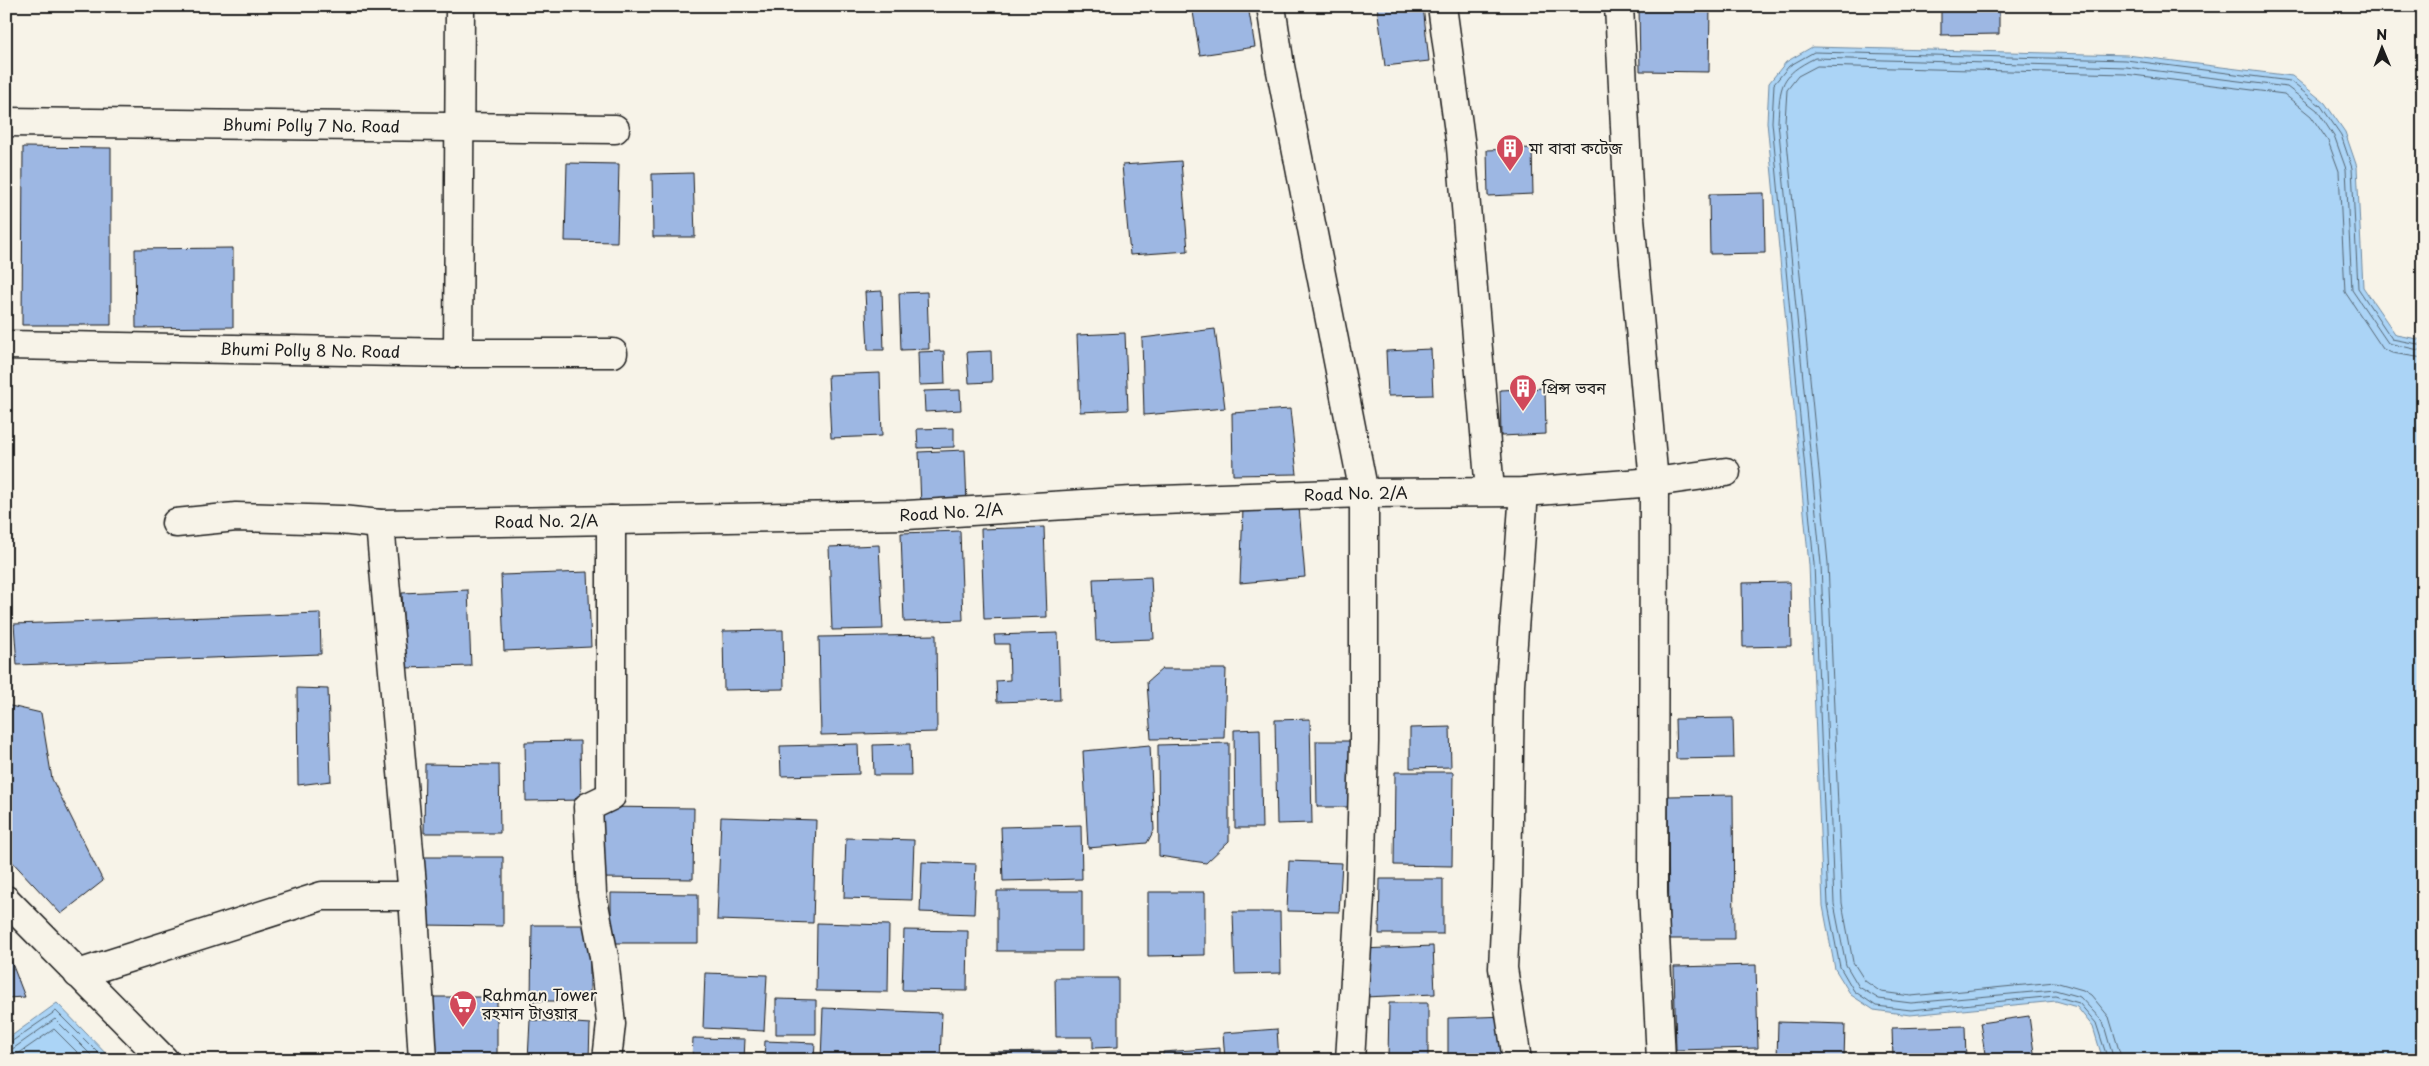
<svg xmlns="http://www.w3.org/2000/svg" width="2429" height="1066" font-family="'Playpen Sans','Noto Sans Bengali',sans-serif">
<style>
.water{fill:#abd4f6;stroke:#728a9f}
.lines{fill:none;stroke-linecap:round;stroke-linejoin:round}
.shore{stroke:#556673;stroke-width:1}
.building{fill:#9db7e3;stroke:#1c1c1c}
.street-casing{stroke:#1c1c1c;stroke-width:31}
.street{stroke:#f7f3e8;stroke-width:28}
.labels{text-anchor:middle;stroke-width:4;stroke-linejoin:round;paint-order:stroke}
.street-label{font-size:16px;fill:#1c1c1c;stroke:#f7f3e8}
.poi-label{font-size:16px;fill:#1c1c1c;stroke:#f7f3e8;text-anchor:start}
</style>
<rect width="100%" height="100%" fill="#f7f3e8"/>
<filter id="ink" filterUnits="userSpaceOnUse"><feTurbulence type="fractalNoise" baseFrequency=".02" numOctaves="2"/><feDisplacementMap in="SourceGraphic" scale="10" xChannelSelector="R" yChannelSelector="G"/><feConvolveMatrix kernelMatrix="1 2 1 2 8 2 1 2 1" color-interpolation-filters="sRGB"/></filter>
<g filter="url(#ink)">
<path class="water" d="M1812,47L2127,55L2292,76L2325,103L2345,132L2357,167L2363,287L2396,335L2423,340V1060H2103L2093,1027L2077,1007L2056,1001L1910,1015L1874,1010L1851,995L1835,969L1823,906L1809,565L1767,122L1769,83L1786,62Z
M57,1003L112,1060H6V1040Z"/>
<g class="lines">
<path class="shore" d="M6,1043L11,1042L56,1011L105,1060
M6,1050L14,1048L55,1019L96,1060
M6,1057L18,1054L54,1029L85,1060
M2108,1060L2096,1023L2079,1003L2055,996L1911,1010L1876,1006L1854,991L1840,967L1828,905L1814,564L1772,122L1774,84L1789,66L1814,52L2126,60L2290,81L2321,106L2341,135L2352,168L2358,288L2392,339L2423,345
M2114,1060L2103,1022L2080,997L2055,990L1911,1003L1879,999L1859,987L1846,965L1834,904L1821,564L1778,122C1780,85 1780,75 1815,58L2126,67L2287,87L2317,110L2335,138L2346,169L2352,290L2388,343L2423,351
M2122,1060L2109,1017L2091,995L2083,990L2055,982L1911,996L1881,992L1865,981L1853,962L1842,903L1828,563L1785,121L1787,90L1798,76L1817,66L2125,74L2284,94L2311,116L2328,141L2339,171L2345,292L2383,349L2392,353L2423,358"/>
</g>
<path class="building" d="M1192,6H1248L1255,47L1200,55Z
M1377,6H1423L1429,61L1385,66Z
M1639,6H1710L1709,72L1640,71Z
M1941,6H1999V34L1941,35Z
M23,147L111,148V325H22Z
M1532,148L1533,194L1488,196L1487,150Z
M1181,161L1188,251L1130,255L1122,165Z
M567,163L619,164L617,242L565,241Z
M693,173L695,237H653L652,174Z
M1764,193L1765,253L1710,254L1709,194Z
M233,248V327L136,328L135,249Z
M882,291L884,350H868L865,292Z
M927,292L929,349L901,350L899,293Z
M1215,329L1225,408L1144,415L1142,338Z
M1125,333L1128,410L1080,412L1077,335Z
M1431,349L1433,395L1388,396L1386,351Z
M944,351L945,384L919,385L918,352Z
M991,351L992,382L969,383L967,352Z
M880,373L882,436L831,438L828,375Z
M1545,388L1546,434L1501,436L1500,390Z
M960,390L961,410L925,412L924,391Z
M1290,409L1297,474L1233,475L1232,413Z
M954,428V447L918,448L917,429Z
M965,450L967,505L921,507L919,452Z
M1299,507L1305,577L1240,583L1243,509Z
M1044,527L1047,617L984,619L981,529Z
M960,531L963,620L904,622L901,533Z
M879,545L883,629L832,630L829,547Z
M588,572L591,647L504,651L501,575Z
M1151,577L1154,639L1096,641L1093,579Z
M1790,582L1791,646L1743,647L1742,583Z
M468,590L471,666L405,668L402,593Z
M320,613L321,654L17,665L14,624Z
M783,630L784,689L724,690L723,631Z
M1058,633L1060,700L997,702L996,681L1010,680L1009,644H995L994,635Z
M936,635L937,732L821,735L819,637Z
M1162,669H1226L1224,738L1151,739L1147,682Z
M297,688L328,689L331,781L298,785Z
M6,705L41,713L52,779L103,881L61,914L6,855Z
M1733,718L1734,758L1676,759L1675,719Z
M1310,719L1312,823L1277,824L1275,720Z
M1450,727L1451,767L1410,768V728Z
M1260,729L1262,828H1235L1234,730Z
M580,741L581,800L526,801L525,742Z
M1316,741H1351L1352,807H1317Z
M1229,743V841L1206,863L1159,856L1158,745Z
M858,744L859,774L781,776L780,746Z
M910,744L911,775H874L873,745Z
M1150,745L1154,830L1147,843L1088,848L1083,751Z
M425,764L499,765L500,833H424Z
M1395,772H1453L1452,866L1394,865Z
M1733,795L1734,939H1669L1668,796Z
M598,807L694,808L693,879L597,878Z
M721,817L816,820L813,923L717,920Z
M1081,825L1082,879L1003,881L1001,827Z
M846,838L914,840L912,900L844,898Z
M420,857H503V926L420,925Z
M1289,861L1342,863L1339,912L1287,911Z
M922,862L976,864L974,914L920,912Z
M1380,879H1443V934H1379Z
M997,891H1082V951H997Z
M1148,892H1205V955L1148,956Z
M611,893L698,894V943H611Z
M1233,912H1280L1281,973L1235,974Z
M817,923L889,925L888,992L816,991Z
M532,925H590V1001H531Z
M904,930L968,931L967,991L902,990Z
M1433,946L1435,994L1364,997L1362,949Z
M6,948L25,997L6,998Z
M1756,965L1758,1048L1676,1050L1674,967Z
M705,973L767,975L764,1031L703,1028Z
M1055,978H1118V1047L1093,1048V1037H1056Z
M430,997H497V1060H429Z
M776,999L816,1000V1034H776Z
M1389,1003H1428V1060H1388Z
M823,1008L942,1013L940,1060H821Z
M1509,1016L1505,1060H1448V1018Z
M2029,1016L2035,1060H1986L1980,1023Z
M530,1020L590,1024L589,1060H528Z
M1778,1022L1845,1024L1844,1060H1777Z
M1965,1026L1966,1060H1893L1892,1028Z
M1277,1029L1279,1060H1225L1223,1033Z
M693,1038L745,1039L744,1060H692Z
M765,1041L815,1043L814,1060H764Z
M1220,1048V1060H1163V1052Z
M1060,1051V1060H987V1052Z"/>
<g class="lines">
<g class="street-casing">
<g id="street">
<path d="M1271,6L1280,66L1364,493V742L1360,897L1350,1060"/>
<path d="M1442,6L1461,147L1490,491"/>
<path d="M1619,6L1629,207L1654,482L1653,893L1661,1060"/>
<path id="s1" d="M6,122L615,129"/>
<path id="s2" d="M6,345L458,353H613"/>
<path d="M458,353L460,6"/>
<path id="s3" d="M176,523L236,517L341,520L380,524L907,515L1132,501L1364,493L1524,492L1654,482L1726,472"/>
<path d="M413,896L423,1060"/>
<path d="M6,900L164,1060"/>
<path d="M78,974L322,896H413L380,524"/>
<path d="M607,1060L611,1024L604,957L592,894L588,807L611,796V520"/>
<path d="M1517,1060L1503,968L1507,886L1510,684L1524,492"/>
</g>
</g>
<use href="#street" class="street"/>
</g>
</g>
<defs>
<g id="building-pin" transform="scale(1.4375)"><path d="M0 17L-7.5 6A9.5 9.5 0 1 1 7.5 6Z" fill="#d1495b" stroke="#f7f3e8"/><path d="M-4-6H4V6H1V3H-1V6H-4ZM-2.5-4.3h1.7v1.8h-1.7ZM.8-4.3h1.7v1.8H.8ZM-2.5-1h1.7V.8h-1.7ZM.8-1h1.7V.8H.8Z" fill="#fff"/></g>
<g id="supermarket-pin" transform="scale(1.4375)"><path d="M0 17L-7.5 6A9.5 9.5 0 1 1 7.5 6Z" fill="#d1495b" stroke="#f7f3e8"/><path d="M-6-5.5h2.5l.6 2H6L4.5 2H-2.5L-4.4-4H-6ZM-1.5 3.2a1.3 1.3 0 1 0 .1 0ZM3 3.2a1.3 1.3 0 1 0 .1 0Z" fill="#fff"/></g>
</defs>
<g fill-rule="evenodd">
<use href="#building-pin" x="1510" y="148"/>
<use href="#building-pin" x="1523" y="388"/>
<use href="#supermarket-pin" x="463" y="1004"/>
</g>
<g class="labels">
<g class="street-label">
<text dy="6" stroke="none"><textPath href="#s1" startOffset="305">Bhumi Polly 7 No. Road</textPath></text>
<text dy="6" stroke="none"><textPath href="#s2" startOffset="304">Bhumi Polly 8 No. Road</textPath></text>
<text dy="6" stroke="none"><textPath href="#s3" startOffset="1181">Road No. 2/A</textPath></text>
<text dy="6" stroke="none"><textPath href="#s3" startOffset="776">Road No. 2/A</textPath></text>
<text dy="6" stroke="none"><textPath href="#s3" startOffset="371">Road No. 2/A</textPath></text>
</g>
<g class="poi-label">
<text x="1529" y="154">মা বাবা কটেজ</text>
<text x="1542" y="394">প্রিন্স ভবন</text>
<text x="482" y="1001">Rahman Tower<tspan x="482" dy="18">রহমান টাওয়ার</tspan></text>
</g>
</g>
<rect width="2429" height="1066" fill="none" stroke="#f7f3e8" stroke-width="25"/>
<rect x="12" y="12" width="2404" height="1041" fill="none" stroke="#1c1c1c" stroke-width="2" filter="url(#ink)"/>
<g transform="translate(2382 48) rotate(359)" stroke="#f7f3e8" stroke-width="4" paint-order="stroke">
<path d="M0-4L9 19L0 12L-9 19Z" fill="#1c1c1c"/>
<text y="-8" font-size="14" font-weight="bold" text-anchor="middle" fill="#1c1c1c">N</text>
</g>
</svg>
